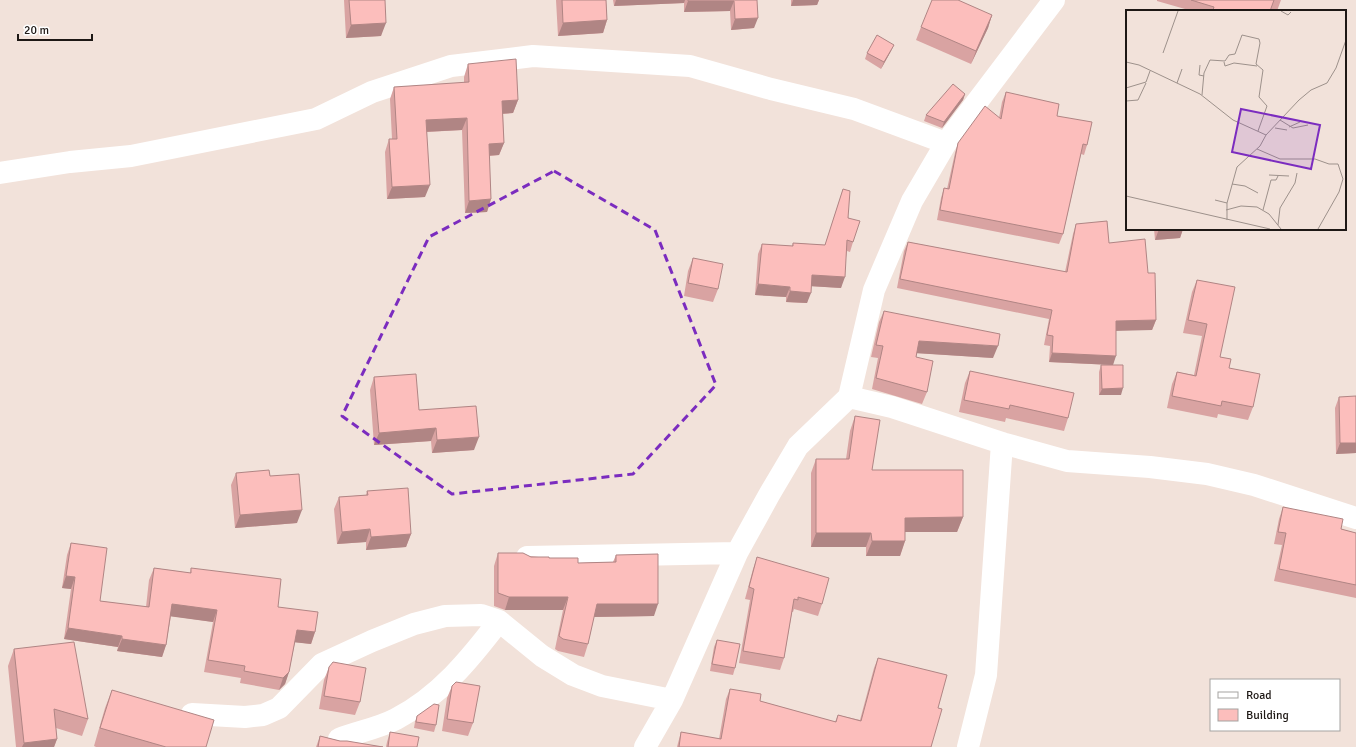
<svg xmlns="http://www.w3.org/2000/svg" width="1356" height="747" font-family="Signika,sans-serif">
<style>
.lines{fill:none;stroke-linecap:round;stroke-linejoin:round}
.minor{stroke:#fff;stroke-width:22}
.wall{fill:#d9a3a2}
.shaded-wall{fill:#b08584}
.building{fill:#fcbebc;stroke:#b08584}
.marked{fill:none;stroke:#7b2cbf;stroke-width:3;stroke-dasharray:8 5;stroke-linejoin:round}
.inset-road{fill:none;stroke:#9d918b;stroke-width:1}
.view{fill:#7b2cbf;fill-opacity:0.15;stroke:#7b2cbf;stroke-width:2}
.inset-edge{fill:none;stroke:#1e1815;stroke-width:2}
</style>
<rect width="100%" height="100%" fill="#f2e2da"/>
<g class="lines">
<path class="minor" d="M0,173L70,162L131,156L316,119L372,92L451,66L533,56L690,66L771,89L854,109L946,143
M849,397L892,407L1002,443L1067,461L1150,467L1207,474L1254,485L1356,518
M527,557L737,553
M192,714L245,717L263,715L279,708L322,664L372,641L414,624L445,616L481,615L499,621L542,656L573,675L602,686L672,700
M339,739C357,732 379,728 396,719C440,696 470,659 499,621
M645,747L672,700L737,553L769,495L798,446L849,397L874,290L912,201L946,143L1054,0
M968,747L986,675L1002,443"/>
</g>
<path class="wall" d="M344,0H385L381,36L346,38Z
M556,0H606L607,20L603,33L558,36Z
M613,0H757L754,28L731,30L730,11L684,12V3L614,6Z
M791,0H819L817,5L791,6Z
M1157,0H1281L1277,11L1271,9L1270,11H1192L1157,1Z
M992,15L988,28L971,64L916,40L921,27Z
M891,51L881,69L865,59L867,53Z
M468,64L518,100L513,113L503,114L504,143L499,155L489,156L491,199L487,212L465,213L462,130L427,132L425,197L387,199L385,152L389,139H392L390,99L394,87L464,83V77Z
M1006,92L1057,116L1087,145L1084,155L1081,154L1063,234L1059,244L937,220L941,198L944,188L947,189L955,153L958,143L999,118L1002,102Z
M965,94L963,100L942,128L924,121L926,115Z
M843,189L853,242L850,252L847,251L841,288L811,286L807,303L786,302V297L755,295L758,254L762,244L792,246L793,243L825,245Z
M1076,224L1109,243L1148,273L1156,320L1152,330H1116L1113,365L1121,395H1099V372L1101,365H1113L1049,362L1050,346L1044,345L1049,319L897,288L904,251L908,242L1065,272L1073,234Z
M1154,229H1183L1180,238L1155,240Z
M693,258L718,289L713,302L684,296L688,271Z
M1197,280L1220,357L1229,368L1253,407L1248,420L1218,414L1217,418L1167,408L1172,384L1177,372L1194,375L1202,336L1183,333L1192,292Z
M884,311L993,358L917,353L916,357L927,392L922,404L872,389L878,358L871,357L879,322Z
M970,371L1068,418L1064,431L1006,418L1005,422L959,412L965,383Z
M374,377L419,410L474,450L432,453L431,441L374,445L370,390Z
M1339,397L1356,453L1336,454L1335,408Z
M855,416L872,470L963,517L957,532H905V541L900,556H866V547H811V473L816,459H846L850,431Z
M236,473L270,476L297,523L235,528L231,485Z
M367,491L411,534L406,547L366,550V542L337,544L334,509L339,497L366,495Z
M1283,507L1341,529L1356,533V598L1274,581L1282,545L1274,544L1279,519Z
M71,543L100,601L146,607L149,580L154,568L190,573L191,568L278,607L315,632L311,644L295,642L289,672L285,684L279,690L240,683L241,678L204,672L213,622L171,616L166,645L162,657L117,651L118,647L64,639L71,589L62,588L67,555Z
M498,553L549,558L578,563L613,562L616,555L654,616L594,617L588,644L584,657L558,651L555,649L563,610H505L494,606V566Z
M757,557L822,604L818,616L794,609L793,612H792L784,658L780,670L739,663L750,600L745,599L753,569Z
M717,640L735,668L733,675L710,671L714,647Z
M14,649L88,719L82,736L56,728L57,739L54,747H16L8,666Z
M878,658L938,708L931,747H677L678,743L681,732L719,739L726,699L730,689L760,701L835,722L838,715L860,720L874,668Z
M329,667L360,702L355,715L319,709L324,680Z
M452,686L473,723L468,736L442,731L447,698Z
M112,690L206,747H96L94,746L105,708Z
M417,716L436,725L434,732L414,728L415,722Z
M390,732L417,747H386L387,742Z
M320,736L340,741L383,747H316Z"/>
<path class="shaded-wall" d="M616,0H685L684,3L614,6Z
M793,0H819L817,5L791,6Z
M688,1H734L730,11L684,12Z
M992,15L988,28L971,64L976,51Z
M758,18L754,28L731,30L735,19Z
M607,20L603,33L558,36L563,23Z
M386,23L381,36L346,38L351,25Z
M894,45L891,51L881,69L884,62Z
M965,94L963,100L942,128L944,122Z
M518,100L513,113L497,114L502,101Z
M467,118L462,130L422,132L426,120Z
M504,143L499,155L484,156L489,144Z
M430,185L425,197L387,199L392,187Z
M491,199L487,212L465,213L469,201Z
M1159,229H1183L1180,238L1155,240Z
M812,275L845,277L841,288L808,286Z
M758,284L790,287L786,297L755,295Z
M790,291L811,293L807,303L786,302Z
M1156,320L1152,330L1113,331L1116,321Z
M919,341L998,346L993,358L914,353Z
M1052,353L1116,356L1113,365L1049,362Z
M1123,388L1121,395H1099L1102,389Z
M436,428L431,441L374,445L379,433Z
M479,437L474,450L432,453L437,440Z
M1340,443H1356V453L1336,454Z
M302,510L297,523L235,528L240,515Z
M963,517L957,532H900L905,518Z
M370,529L366,542L337,544L342,532Z
M816,533H871L866,547H811Z
M411,534L406,547L366,550L371,537Z
M872,541H905L900,556H866Z
M66,576L75,577L71,589L62,588Z
M509,597H568L563,610H505Z
M172,604L217,610L213,622L168,616Z
M597,604H658L654,616L592,617Z
M68,628L122,636L118,647L64,639Z
M297,630L315,632L311,644L292,642Z
M122,639L166,645L162,657L117,651Z
M289,672L285,684L279,690L283,678Z
M57,739L54,747H22L24,743Z"/>
<path class="building" d="M349,0H385L386,23L351,25Z
M562,0H606L607,20L563,23Z
M688,0H757L758,18L735,19L734,1H688Z
M932,0H958L992,15L976,51L921,27Z
M1191,0H1274L1270,11H1216L1213,10L1214,7Z
M877,35L894,45L884,62L867,53Z
M516,59L518,100L502,101L504,143L489,144L491,199L469,201L467,118L426,120L430,185L392,187L389,139H397L394,87L469,82L468,64Z
M953,84L965,94L944,122L926,115Z
M1006,92L1059,104L1057,116L1092,122L1087,145L1083,144L1063,234L940,210L944,188L949,189L958,143L985,106L1001,119Z
M843,189L850,191L848,218L860,221L853,242L847,240L845,277L812,275L811,293L790,291V287L758,284L762,244L793,246V243L825,245Z
M1107,221L1109,243L1145,239L1148,273H1155L1156,320L1116,321V356L1052,353L1053,336L1047,335L1052,310L900,279L908,242L1067,272L1076,224Z
M693,258L723,264L718,289L688,283Z
M1197,280L1235,287L1220,357L1231,359L1229,368L1260,374L1253,407L1222,401L1221,406L1172,396L1177,372L1196,376L1207,324L1188,320Z
M884,311L1000,334L998,346L919,341L916,357L933,361L927,392L876,378L883,346L876,345Z
M1101,365H1123V388L1102,389Z
M970,371L1074,393L1068,418L1010,405L1009,409L964,400Z
M416,374L419,410L476,406L479,437L437,440L436,428L379,433L374,377Z
M1356,396V443H1340L1339,397Z
M855,416L880,420L872,470H963V517L905,518V541H872L871,533H816V459H849Z
M269,470L270,476L299,474L302,510L240,515L236,473Z
M408,488L411,534L371,537L370,529L342,532L339,497L368,495L367,491Z
M1283,507L1343,519L1341,529L1356,533V585L1279,569L1286,533L1278,532Z
M71,543L107,548L100,601L149,607L154,568L191,573V568L281,579L278,607L318,612L315,632L297,630L289,672L283,678L244,671L245,666L208,660L217,610L172,604L166,645L122,639V636L68,628L75,577L66,576Z
M498,553H523L531,557H549V558H578V563L616,562V555L658,554V604H597L588,644L563,639L559,636L568,597H509L498,593Z
M757,557L829,578L822,604L798,597V600L794,599L784,658L743,651L754,589L749,587Z
M717,640L740,644L735,668L712,664Z
M74,642L88,719L54,709L57,739L24,743L14,649Z
M878,658L947,675L938,708L942,709L931,747H679L681,732L721,739L730,689L761,694L760,701L836,722L838,715L861,721Z
M333,662L366,668L360,702L324,696L329,667Z
M456,682L480,686L473,723L447,719L452,686Z
M112,690L214,720L206,747H166L100,728Z
M434,704L439,705L436,725L416,722L417,716Z
M390,732L419,737L417,747H388Z
M320,736L340,741H347L383,747H318Z"/>
<path class="marked" d="M554,171L655,230L716,385L633,474L452,494L342,416L429,237Z"/>
<g transform="translate(1126 10)">
<rect width="220" height="220" fill="#f2e2da"/>
<path class="inset-road" d="M155,1L162,5L165,2M37,43L52,1M0,52L13,55L74,84L107,110L140,125M98,52L99,56L108,53L131,56M74,55L73,65L78,66M51,73L56,59M0,78L20,72L24,61M76,85L78,63L84,50L99,51L103,45L109,44L116,25L133,29L134,33L130,54L137,60L133,87L141,96L132,121M0,91L12,90L20,73M154,110L167,118L182,115M163,117L174,112M149,118L161,120M131,139L154,149H189L203,154H212L217,169L213,182L192,219M143,165L163,166M106,174L119,176L132,183M0,186L144,219M89,190L101,193M100,200L115,196L131,197L143,204L155,219M137,200L145,170H150L152,166M101,210V193L111,157L134,136L140,125L173,90L185,80L201,73L210,58L220,30M152,215L154,198L169,173L171,163"/>
<path class="view" d="M115,99L194,115L185,159L106,142Z"/>
<rect width="220" height="220" class="inset-edge"/>
</g>
<rect x="1210" y="679" width="130" height="52" fill="#ffffff" stroke="#a5a3a1"/>
<rect x="1218" y="692" width="20" height="6" fill="#ffffff" stroke="#a5a3a1"/>
<text x="1246" y="699" font-size="12" fill="#1e1815">Road</text>
<rect x="1218" y="709" width="20" height="12" fill="#fcbebc" stroke="#a5a3a1"/>
<text x="1246" y="719" font-size="12" fill="#1e1815">Building</text>
<path d="M18 34v6h74v-6" fill="none" stroke="#1e1815" stroke-width="2"/>
<text x="24" y="34" font-size="12" fill="#1e1815" stroke="#ffffff" stroke-width="3" paint-order="stroke">20 m</text>
</svg>
